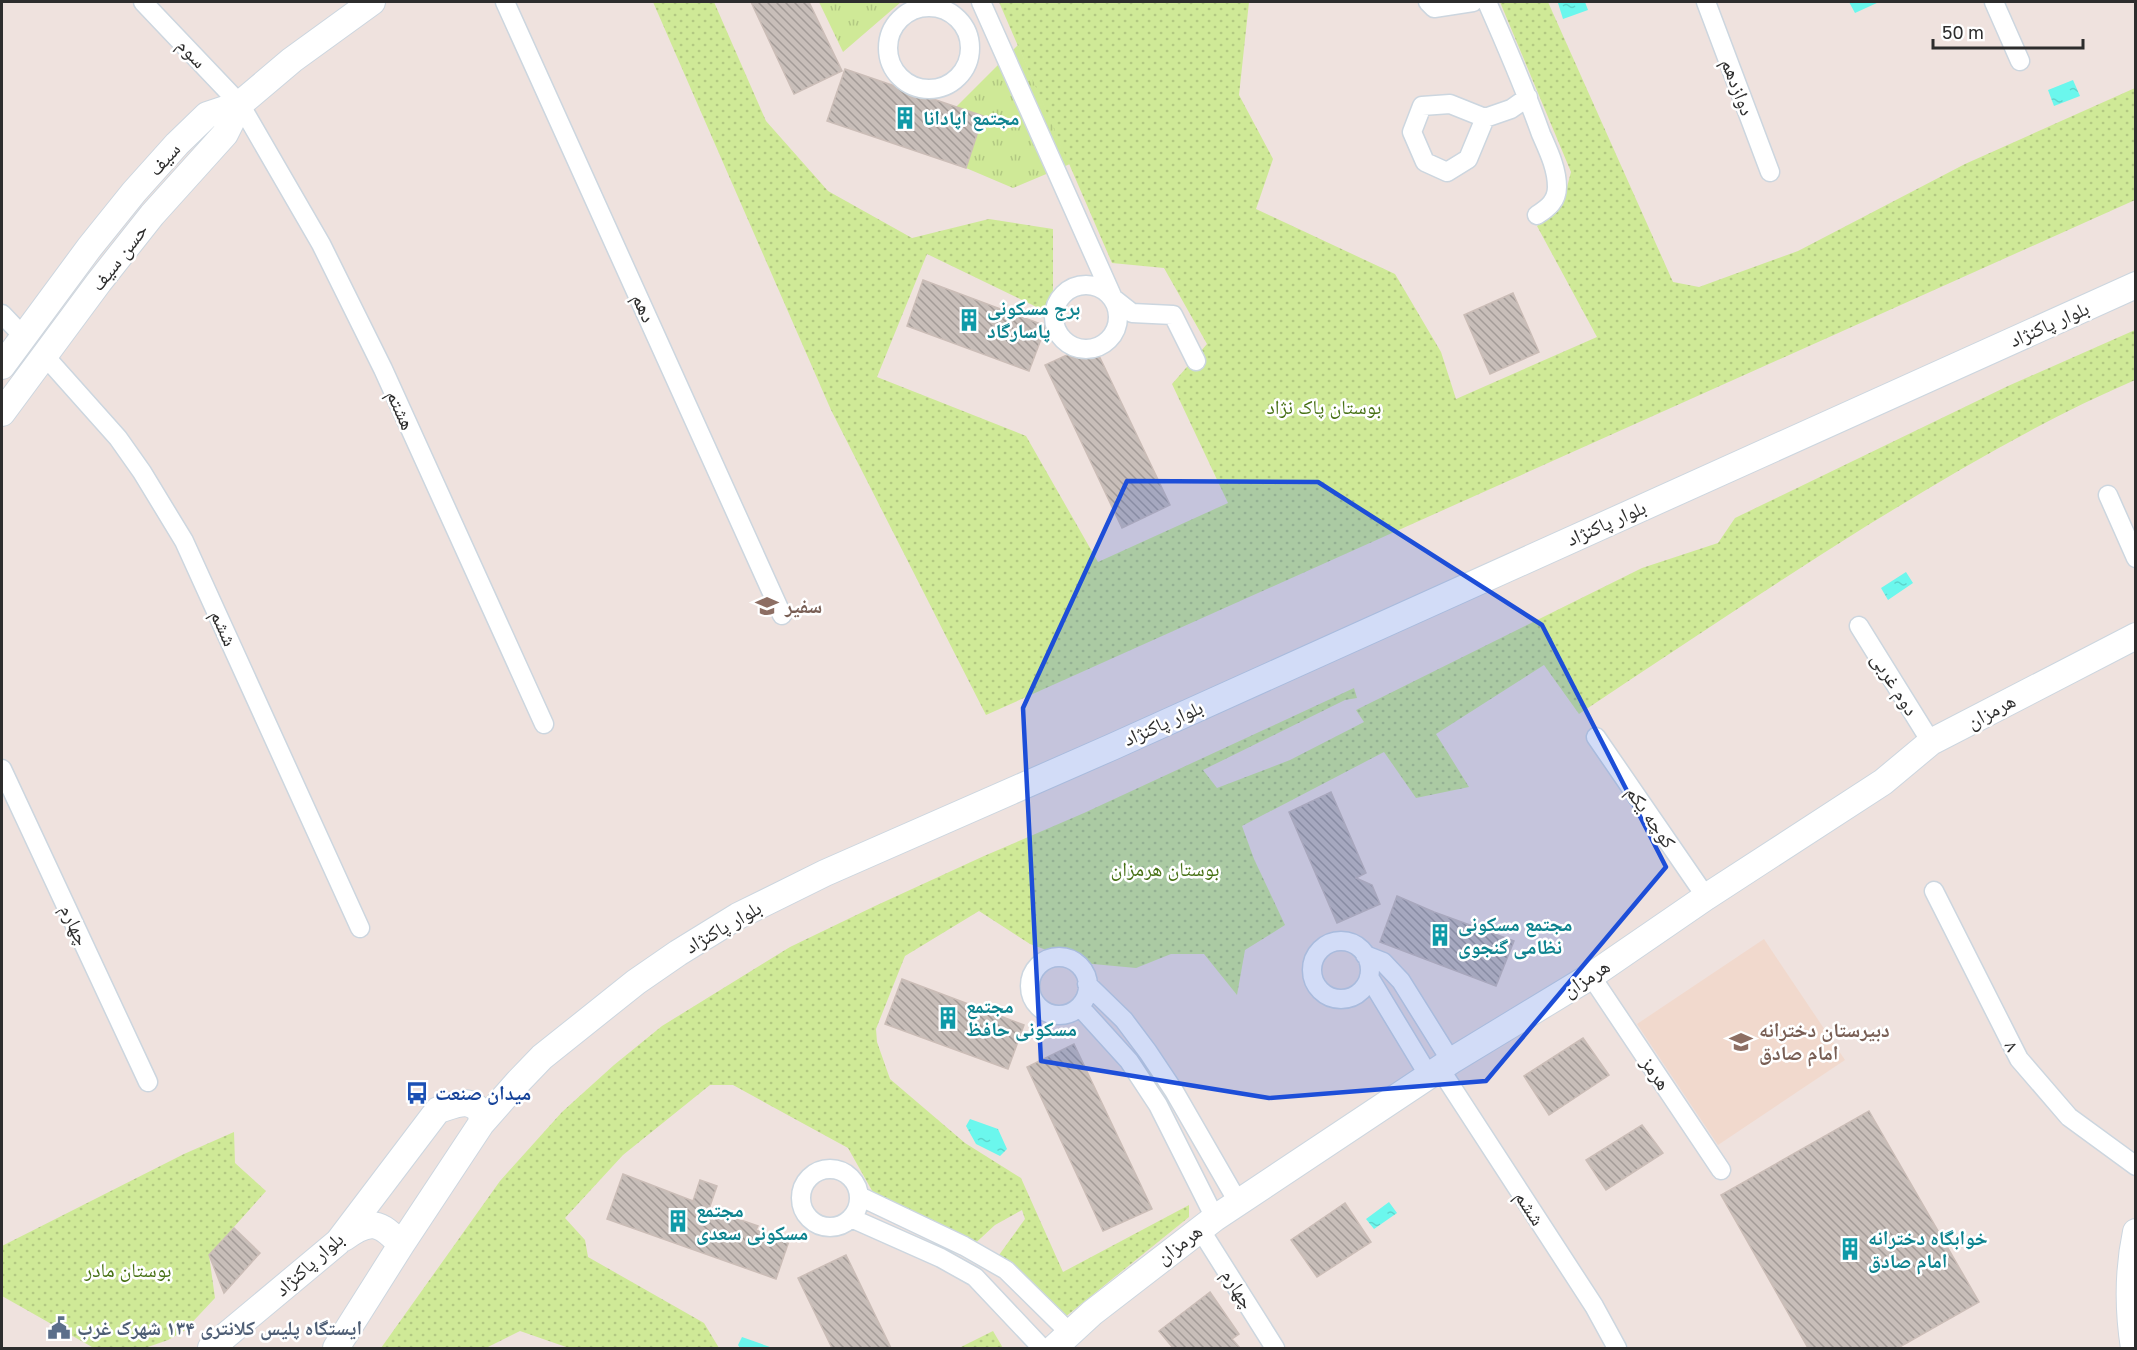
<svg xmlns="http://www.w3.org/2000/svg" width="2137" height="1350" font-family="'Golos Text','Noto Naskh Arabic',sans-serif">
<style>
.education{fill:#f1d9cd}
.grass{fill:url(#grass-tufts)}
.park{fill:url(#park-dots)}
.water{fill:url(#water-ripples)}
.building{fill:url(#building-back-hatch);stroke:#cbbdb7;stroke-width:1.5}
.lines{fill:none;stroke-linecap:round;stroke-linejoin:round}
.street-casing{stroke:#ccd6df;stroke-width:21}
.secondary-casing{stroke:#ccd6df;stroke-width:28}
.street{stroke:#fff;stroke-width:18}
.secondary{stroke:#fff;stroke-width:26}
.marked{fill:#1d4ed8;fill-opacity:0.2;stroke:#1d4ed8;stroke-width:4.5;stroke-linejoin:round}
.labels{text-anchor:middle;stroke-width:5;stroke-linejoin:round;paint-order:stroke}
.street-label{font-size:20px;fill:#2d2d2d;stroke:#fff}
.culture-label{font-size:20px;font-weight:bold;fill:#0d838f;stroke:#fff;text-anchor:start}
.park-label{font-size:20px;fill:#477115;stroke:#fff}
.education-label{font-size:20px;font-weight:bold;fill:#785e54;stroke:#fff;text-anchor:start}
.transit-label{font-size:20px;font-weight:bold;fill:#164399;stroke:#fff;text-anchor:start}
.service-label{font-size:20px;font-weight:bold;fill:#4e5e75;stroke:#fff;text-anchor:start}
</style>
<defs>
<pattern id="grass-tufts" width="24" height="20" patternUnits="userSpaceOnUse" patternTransform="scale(1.5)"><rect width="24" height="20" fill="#cfe997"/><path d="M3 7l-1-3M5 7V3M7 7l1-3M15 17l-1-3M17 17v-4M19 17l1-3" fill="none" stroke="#b2c882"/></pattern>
<pattern id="park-dots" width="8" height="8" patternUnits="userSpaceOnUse" patternTransform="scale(1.5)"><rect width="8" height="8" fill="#cfe997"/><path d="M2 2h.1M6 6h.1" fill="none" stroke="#b2c882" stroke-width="1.8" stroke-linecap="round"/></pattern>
<pattern id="water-ripples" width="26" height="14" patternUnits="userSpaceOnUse" patternTransform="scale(1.5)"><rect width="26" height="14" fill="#6bf7ed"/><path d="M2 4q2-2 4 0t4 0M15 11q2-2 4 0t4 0" fill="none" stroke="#5dd4cc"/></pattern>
<pattern id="building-back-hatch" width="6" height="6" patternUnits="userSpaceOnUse" patternTransform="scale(1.5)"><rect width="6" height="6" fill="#c8beb9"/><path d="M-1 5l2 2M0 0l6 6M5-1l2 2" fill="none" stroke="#a39b97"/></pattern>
</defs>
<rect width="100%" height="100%" fill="#efe2de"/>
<path class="education" d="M1764,939L1845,1060L1718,1145L1637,1024Z"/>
<path class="grass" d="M819,2H901L843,52Z
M1018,45L1070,164L1013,188L966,168L983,116L956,107Z"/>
<path class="park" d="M653,2H714L766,121L828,191L912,238L989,219L1053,229V315L927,254L877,377L1026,436L1098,562L1228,503L1172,384L1207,344L1164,268L1112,263L999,2H1249L1239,95L1273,159L1256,209L1395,274L1441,352L1456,399L1597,337L1537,226L1563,202L1571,172L1500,2H1548L1673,282L1699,287L1798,251L1965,164L2135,88V200L986,715L831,410Z
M2135,330V380C2042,420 1955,472 1868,525C1771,586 1675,650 1579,714L1544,665L1436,734L1469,787L1416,798L1384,752L1242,826L1254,859L1285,925L1245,950L1237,995L1204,954H1171L1136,968L1082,963L1030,944L979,911L905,956L876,1029L877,1042L890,1079L965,1143L1021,1178L1063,1272L1189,1205V1217L1054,1326L994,1262L1025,1219L1022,1210L995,1225L968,1250L879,1203L848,1148L733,1085H710L623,1155L565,1218L585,1240L588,1257L704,1323L719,1348H569L520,1331L486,1348H381L500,1181L562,1112L614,1065L662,1026L790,947L875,906L984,856L1084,813L1354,688L1357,698L1345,700L1203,770L1217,788L1290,760L1364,722L1356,710L1642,568L1718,543L1735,518L2008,386Z
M234,1132L235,1163L266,1191L209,1255L215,1298L184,1331L168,1340L145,1348H101L92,1347L2,1296V1246L184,1154Z
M993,1331L1003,1348H959Z"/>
<path class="water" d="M1562,2H1585L1588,10L1563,19L1558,3Z
M1849,2H1879L1855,13Z
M2073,80L2080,96L2054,106L2048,90Z
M1906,572L1913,583L1888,600L1881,588Z
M970,1119L998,1129L1007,1149L1000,1156L976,1144L966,1126Z
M1389,1202L1397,1213L1374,1229L1366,1219Z
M742,1337L770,1347V1348H740L738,1345Z"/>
<path class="building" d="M751,2H809L842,71L794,94Z
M845,69L983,116L966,168L827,121Z
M923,280L1046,326L1029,371L907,326Z
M1513,293L1539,352L1490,374L1464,315Z
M1093,343L1170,505L1122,528L1045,365Z
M1331,792L1366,873L1356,878L1372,885L1380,904L1337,923L1289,812Z
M1397,896L1434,912L1514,941L1496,986L1380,942Z
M902,979L1024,1025L1008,1069L885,1024Z
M1583,1038L1609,1075L1549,1115L1524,1076Z
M1074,1044L1152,1209L1103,1231L1027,1067Z
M1869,1111L1979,1302L1898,1348H1808L1721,1195Z
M1642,1125L1663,1153L1606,1190L1586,1160Z
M623,1174L693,1201L700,1180L717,1186L709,1209L758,1226L756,1230L789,1241L776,1279L607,1219Z
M1345,1203L1371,1242L1317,1277L1291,1240Z
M234,1228L260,1253L224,1293L209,1255Z
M846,1255L891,1348H832L798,1278Z
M1210,1292L1239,1334L1232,1339L1240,1348H1173L1159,1331Z"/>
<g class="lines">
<g class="street-casing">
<path id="street" d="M143,2L240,104L321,244L383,369L544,724
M505,2L782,615
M981,2L1113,298L1132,313L1173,315L1196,361
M1428,2L1434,8L1473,2
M1487,2C1506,45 1525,89 1541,134C1548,150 1557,168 1557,187C1557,201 1548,208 1537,215
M1706,2L1770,172
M1994,2L2020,61
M888 48a41 41 0 1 1 82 0a41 41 0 1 1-82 0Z
M1485,118L1468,159L1447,172L1425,162L1412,132L1422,106L1450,104L1485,118L1511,109L1528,97
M1054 317a32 32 0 1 1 64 0a32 32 0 1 1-64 0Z
M2,314L23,336
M44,355L118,438L142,472L184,541L360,928
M2108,495L2136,558
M1859,626L1931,742
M1596,737L1706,897
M2,769L148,1082
M1934,891L2019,1059L2069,1117L2136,1166
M1312 970a29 29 0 1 1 58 0a29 29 0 1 1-58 0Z
M1365,955L1383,962L1401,981L1451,1061
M1030 986a29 29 0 1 1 58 0a29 29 0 1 1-58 0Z
M1591,976L1721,1170
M1369,977L1429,1076
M1087,984L1124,1020L1148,1052L1174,1091L1238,1202
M1080,1007L1129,1061L1158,1105L1215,1218
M1440,1069L1594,1306L1617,1348
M801 1198a29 29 0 1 1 58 0a29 29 0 1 1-58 0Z
M859,1196L964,1246L1006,1270L1070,1333
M851,1218L941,1258L975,1277L1042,1348
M1200,1229L1275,1348"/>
</g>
<g class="secondary-casing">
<path id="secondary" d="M2,366L89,248L134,192L177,144L207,115L240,104L292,60L372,2
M2,413L99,282L152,215L225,134L240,104
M344,1238C370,1219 380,1221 401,1245
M211,1348L338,1242L438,1110C456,1105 470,1096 482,1114L481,1124
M336,1348L401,1245L481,1124L517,1083L542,1057L636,982L678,953L738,916L825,873L1112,747L2136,285
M1054,1348L1092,1313L1215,1218L1451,1061L1591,976L1706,897L1883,782L1931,742L2136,636
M2134,1348C2128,1310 2128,1270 2136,1232"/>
</g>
<use href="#street" class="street"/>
<use href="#secondary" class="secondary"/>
</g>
<path class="marked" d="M1127,481L1318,482L1542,625L1666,867L1486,1081L1269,1098L1041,1061L1023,708Z"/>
<defs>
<g id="building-bare" transform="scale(1.8)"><path d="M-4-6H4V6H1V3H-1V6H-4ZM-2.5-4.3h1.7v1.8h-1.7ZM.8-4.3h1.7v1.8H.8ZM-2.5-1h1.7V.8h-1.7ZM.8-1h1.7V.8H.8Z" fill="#0f9aa8" stroke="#fff" stroke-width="2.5" paint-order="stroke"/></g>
<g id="school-bare" transform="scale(1.8)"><path d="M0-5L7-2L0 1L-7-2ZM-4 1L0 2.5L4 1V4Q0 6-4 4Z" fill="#8d6e63" stroke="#fff" stroke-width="2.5" paint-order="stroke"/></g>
<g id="bus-bare" transform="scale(1.8)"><path d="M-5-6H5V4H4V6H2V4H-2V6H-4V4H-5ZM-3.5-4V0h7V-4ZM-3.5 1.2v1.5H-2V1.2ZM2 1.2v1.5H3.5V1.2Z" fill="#1a4fb4" stroke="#fff" stroke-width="2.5" paint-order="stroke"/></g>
<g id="civic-bare" transform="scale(1.8)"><path d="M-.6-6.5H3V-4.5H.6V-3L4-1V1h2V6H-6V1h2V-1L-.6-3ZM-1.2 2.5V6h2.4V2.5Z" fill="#5c6f8a" stroke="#fff" stroke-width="2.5" paint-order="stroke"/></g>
</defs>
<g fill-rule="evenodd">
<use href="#building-bare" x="905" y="118"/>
<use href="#building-bare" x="969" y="320"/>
<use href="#school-bare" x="767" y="606"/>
<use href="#building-bare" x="1440" y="935"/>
<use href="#building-bare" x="948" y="1018"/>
<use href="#school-bare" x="1741" y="1042"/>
<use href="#bus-bare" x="417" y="1093"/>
<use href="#building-bare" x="678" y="1221"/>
<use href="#building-bare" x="1850" y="1249"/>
<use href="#civic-bare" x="59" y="1328"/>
</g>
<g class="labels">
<g class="street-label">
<text transform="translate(192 53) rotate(47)" y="7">سوم</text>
<text transform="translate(1738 87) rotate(69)" y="7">دوازدهم</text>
<text transform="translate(164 159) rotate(-48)" y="7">سیف</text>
<text transform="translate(119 257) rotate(-52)" y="7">حسن سیف</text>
<text transform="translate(644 308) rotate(66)" y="7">دهم</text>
<text transform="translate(2049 324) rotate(-24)" y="7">بلوار پاکنژاد</text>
<text transform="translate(401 410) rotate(66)" y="7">هشتم</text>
<text transform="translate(1606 523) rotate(-24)" y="7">بلوار پاکنژاد</text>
<text transform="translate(224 628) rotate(66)" y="7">ششم</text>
<text transform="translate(1895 684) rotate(58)" y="7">دوم غربی</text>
<text transform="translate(1991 711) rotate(-28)" y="7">هرمزان</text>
<text transform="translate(1163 723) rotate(-24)" y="7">بلوار پاکنژاد</text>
<text transform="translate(1651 817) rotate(55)" y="7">کوچه یکم</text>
<text transform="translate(75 925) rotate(65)" y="7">چهارم</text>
<text transform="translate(723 927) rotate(-30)" y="7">بلوار پاکنژاد</text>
<text transform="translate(1586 978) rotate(-33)" y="7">هرمزان</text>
<text transform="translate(2012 1046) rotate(63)" y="7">۸</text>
<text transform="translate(1656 1073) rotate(56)" y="7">هرمز</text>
<text transform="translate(1530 1208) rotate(57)" y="7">ششم</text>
<text transform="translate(1179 1244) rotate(-37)" y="7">هرمزان</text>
<text transform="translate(309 1264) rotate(-42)" y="7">بلوار پاکنژاد</text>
<text transform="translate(1238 1289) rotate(58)" y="7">چهارم</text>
</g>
<g class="culture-label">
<text x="923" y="125">مجتمع اپادانا</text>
<text x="987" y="315">برج مسکونی<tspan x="987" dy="23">پاسارگاد</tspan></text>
<text x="1458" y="931">مجتمع مسکونی<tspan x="1458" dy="23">نظامی گنجوی</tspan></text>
<text x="966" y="1013">مجتمع<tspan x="966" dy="23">مسکونی حافظ</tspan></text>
<text x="696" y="1217">مجتمع<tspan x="696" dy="23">مسکونی سعدی</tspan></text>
<text x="1868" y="1245">خوابگاه دخترانه<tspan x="1868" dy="23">امام صادق</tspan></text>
</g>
<g class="park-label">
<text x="1324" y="414">بوستان پاک نژاد</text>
<text x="1165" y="876">بوستان هرمزان</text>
<text x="128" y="1277">بوستان مادر</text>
</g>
<g class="education-label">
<text x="785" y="613">سفیر</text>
<text x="1759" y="1037">دبیرستان دخترانه<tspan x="1759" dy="23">امام صادق</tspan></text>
</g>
<g class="transit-label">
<text x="435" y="1100">میدان صنعت</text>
</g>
<g class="service-label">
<text x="77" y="1335">ایستگاه پلیس کلانتری ۱۳۴ شهرک غرب</text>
</g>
</g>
<rect width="2137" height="1350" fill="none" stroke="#2d2d2d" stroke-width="6"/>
<path d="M1933 39v9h150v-9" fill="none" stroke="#2d2d2d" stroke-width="3"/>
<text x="1942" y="39" font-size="18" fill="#2d2d2d" stroke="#ffffff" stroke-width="4.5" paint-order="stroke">50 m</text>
</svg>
